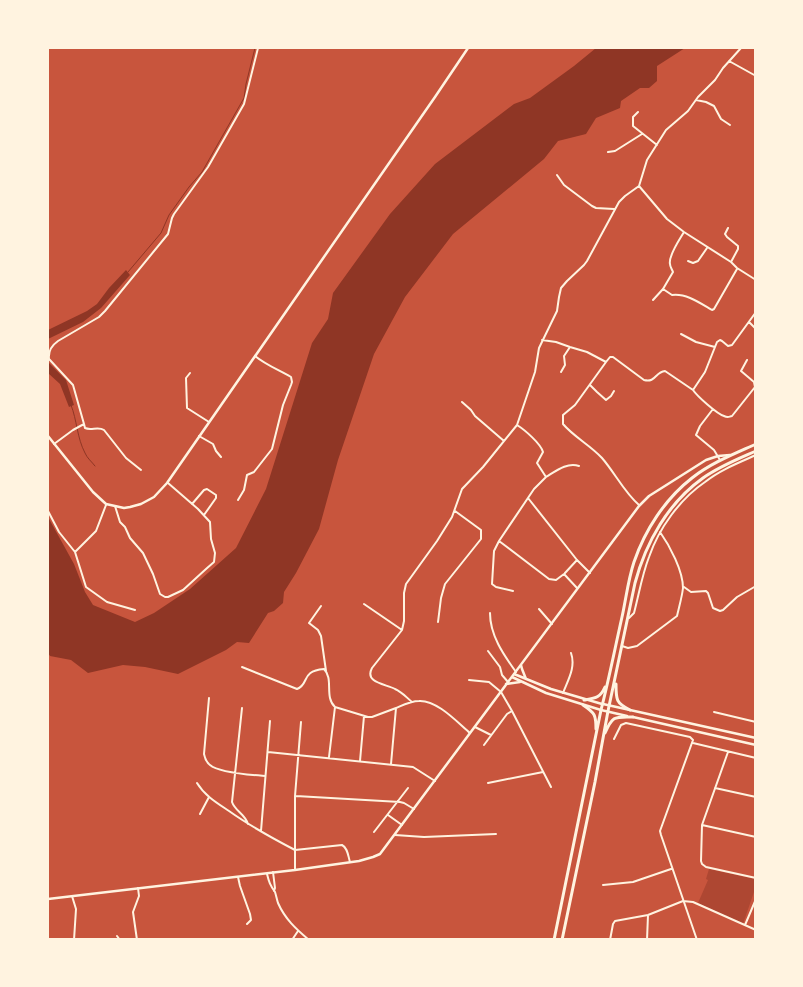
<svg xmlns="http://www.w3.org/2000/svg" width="803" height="987" font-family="'Nunito Sans',sans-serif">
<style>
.green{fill:#ae4732}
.water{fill:#8f3625}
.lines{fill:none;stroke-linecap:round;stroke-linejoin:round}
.stream{stroke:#8f3625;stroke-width:1}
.minor{stroke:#fff3e0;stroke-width:2}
.tertiary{stroke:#fff3e0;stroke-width:2.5}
.secondary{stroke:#fff3e0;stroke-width:2.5}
.trunk{stroke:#fff3e0;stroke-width:3}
</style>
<rect width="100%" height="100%" fill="#c8553d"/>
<path class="green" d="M709,869L755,879V889L743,924L698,903L708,880L706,879Z"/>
<path class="water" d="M596,48H685L657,66V81L649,88H640L621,101L620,108L596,118L586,134L558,141L544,159L453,234L405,297L374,354L338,460L319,529L296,573L284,592L283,603L274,611L268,613L249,643L237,642L226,650L178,674L145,667L123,665L88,673L71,660L50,656L48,653V517L74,564L85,592L93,605L135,622L154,613L190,589L236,548L266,489L312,343L328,319L333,293L390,214L435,164L514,104L530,98L574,66Z
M126,270L130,275L101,308L83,322L48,339V330L50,329L87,311L97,304L109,288Z
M48,362L66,380L74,405L69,407L60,384L48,373Z"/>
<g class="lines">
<path class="stream" d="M128,272L161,233L169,215L189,187L202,172L244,98L246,84L255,48
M71,405C77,420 77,438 85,453C87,458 92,462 95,466"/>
<path class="minor" d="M729,61L756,76
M696,100L706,102L714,106L721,119L730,125
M638,112L633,117V126L657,145
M608,152L615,151L642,134
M557,175L564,185L592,206L596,208L614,209
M639,186L647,160L666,130L688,111L698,97L715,80L723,68L741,48
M639,186L667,219L684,232L731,262L737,268L756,280
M728,228L725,234L727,237L738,246V249L731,262
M688,261L693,263L698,261L707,248
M663,289L672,295C686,293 700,303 712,310L714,309L737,269
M653,300L663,289L673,272C672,269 670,267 670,264C668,256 680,239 684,232
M749,322L756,329
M681,334L696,342L715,347
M542,340L556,342L570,347L587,352L606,362L610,357H613L644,380C656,383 655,372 665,371L693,390L705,372L717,342L720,340L722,341L728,346L732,345L756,312
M606,362L575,405L563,415V424C574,437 590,445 602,458C615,473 624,492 639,505
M561,372L565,365L564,356L570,347
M190,373L186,378L187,408L209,422
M590,385L597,392L606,400L611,396L614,391
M693,390C697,396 717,414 724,416C728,418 728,417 732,416L755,387L754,382L741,371L747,360
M462,402L471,410L475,416L504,441
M713,409L700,426L696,435L714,450L720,460
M84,424L85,428C91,431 98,426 104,430L126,458L141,470
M517,425C525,430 541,444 543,452L537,463L546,477L534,489L499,541L549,579L556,580L564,574L577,588
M199,436L213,444L216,451L221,457
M54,444L73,430L84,424L73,385L49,359C48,351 51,346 58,341L99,317L105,311L168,234L172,218L174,214L208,167L244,104L258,48
M546,477C556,471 567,462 579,466
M528,498L577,560L590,573
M238,500L244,490L247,475L254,472L272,449L283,405L291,385L292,382L291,377C279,370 266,365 255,356
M192,504L204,490L207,489L216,495V498L204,515
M115,506L120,522L125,527L130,538L143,553L153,574L160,594L165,597H168L183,590L206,569L214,562L215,553L211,539L210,522L198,509L168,483
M48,511L59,532L75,552L86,587L107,602L135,610
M499,541L494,551L492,584L496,587L513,591
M75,552L96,531L106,505
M565,573L577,560
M684,587L691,592L706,591L708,593L713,608L720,611L723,610L737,597L756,586
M364,604L402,630
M321,606L309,623L318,630L321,636L326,671
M539,609L552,624
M490,613C490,635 503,654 516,672
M629,618L634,613C639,594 642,575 649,557C659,528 680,499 705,482C720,470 738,463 756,455
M438,622L441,598L445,584L481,539V530L455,511
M622,646L628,648L637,646L677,616C679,607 682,597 683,588C683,571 670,546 660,532
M488,651L500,667L502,675L508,682
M242,667L297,689C310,684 300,671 324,669C334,679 324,697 335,707L368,717H372L396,708
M469,680L489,682L501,692L512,711L551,787
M563,693C568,680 576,667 571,653
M209,698L204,754C205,759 206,762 210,765C219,773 252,775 265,776
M412,702C406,697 402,692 395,689C386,684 364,683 372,668L402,630L404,621V593L406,584L437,541L452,517L462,489L483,467L517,425L535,372L539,348L557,311L559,297L561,288L567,281L584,265L587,261L619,202L625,196L639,186
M242,708L232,802C235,811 245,814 248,824
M714,712L756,722
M301,722L295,796V850L342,845C348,848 348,856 350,862
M475,727L491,735
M614,739L621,725L626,723L690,737L693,740L660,831L661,835L697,940
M693,743L756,758
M484,745L507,714L512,711
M268,752L413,767L435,781
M728,752L702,825L701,861L702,864L706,867L756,878
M329,757L335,707
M360,761L364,716
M391,764L396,708C403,705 411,701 419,701C437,700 457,722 470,733
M197,783C205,796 217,803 229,811C250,826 272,838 295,850V870
M488,783L543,772
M715,788L756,797
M296,796L400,802L404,803L414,809
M200,814L209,797
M388,815L402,825
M702,825L756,837
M261,831L270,721
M374,832L408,788
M395,835L424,837L496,834
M273,872L275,888L274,891
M267,874C269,882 270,885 275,892C276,895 277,900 278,903C285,919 296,929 309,940
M238,877L240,886L250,914L251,920L247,924
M603,885L633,882L671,869
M72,896L76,909L74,940
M745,925L756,899
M117,936L120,940
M137,940L133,912L139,896L138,888
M292,940L298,931
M610,940L613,924L615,921L648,915L683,901L693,902L756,930
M647,940L648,915"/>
<path class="tertiary" d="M48,436L93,492L106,504L124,508L130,507L141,504L154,497L167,483L435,97L468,48
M521,665L522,669L526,679
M514,674L551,689L602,704
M512,677L546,693L601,710
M506,684L520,682
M48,899L295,870L359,861L373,857L380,854L639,506L649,496L706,460L718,456L730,455"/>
<path class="secondary" d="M603,704L756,738
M601,710L627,716
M633,717L756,745"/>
<path class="trunk" d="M616,684C616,700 616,703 630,710
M584,700C596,698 600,698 605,687
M583,705C595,713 596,715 596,729
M605,733C613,715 615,717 633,717
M554,940L601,710C609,679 615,648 622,617C626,599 628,580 634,562C645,530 665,499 692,478C711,463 734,454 756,444
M562,940L595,782L608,711L635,583C646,542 668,503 703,478C720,466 738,459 756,451"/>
</g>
<rect width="803" height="987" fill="none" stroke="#fff3e0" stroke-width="98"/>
</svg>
